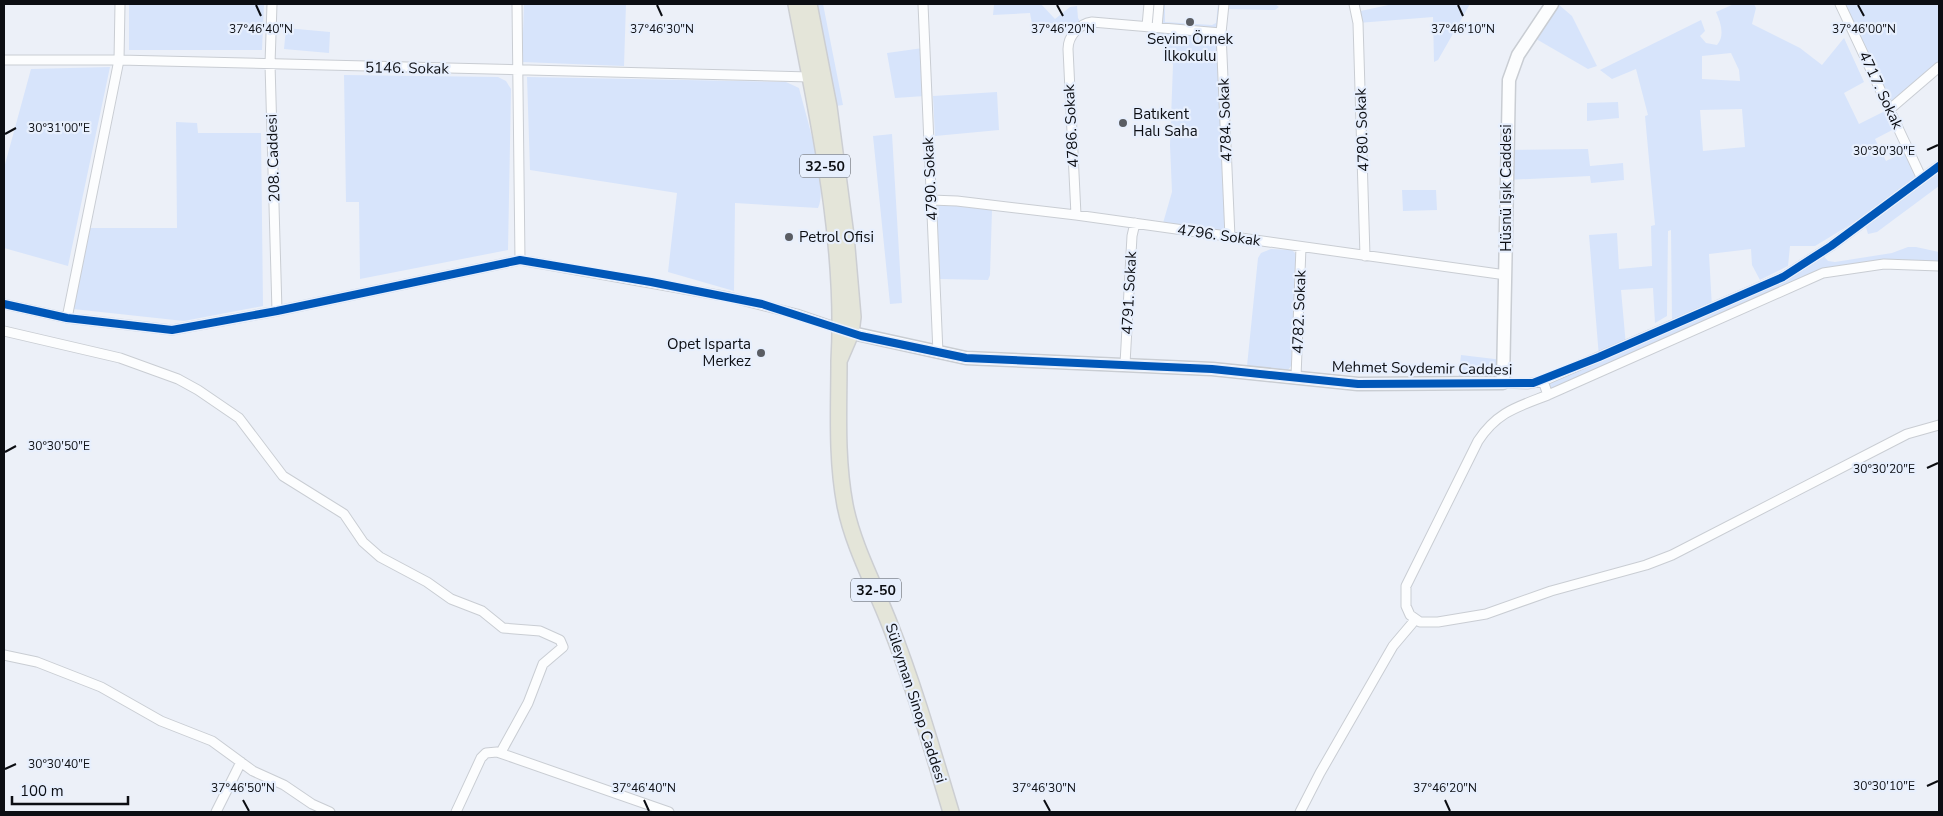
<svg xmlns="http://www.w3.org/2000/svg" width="1943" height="816" font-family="'Nunito Sans',sans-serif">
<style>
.green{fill:#d7e4fb;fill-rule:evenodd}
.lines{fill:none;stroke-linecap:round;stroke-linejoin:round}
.street-casing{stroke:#c9cdd3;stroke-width:11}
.secondary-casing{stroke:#c9cdd3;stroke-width:15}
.primary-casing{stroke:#ccced2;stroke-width:18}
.street{stroke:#fcfdfe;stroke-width:9}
.secondary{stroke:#fcfdfe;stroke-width:12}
.primary{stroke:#e4e5d9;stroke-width:15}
.cycleway-casing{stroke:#e7effd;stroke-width:11}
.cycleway{stroke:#0057b8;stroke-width:8}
.ticks{fill:none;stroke:#0c0e13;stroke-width:2}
.poi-dot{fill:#5a5d63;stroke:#e7effd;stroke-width:2}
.labels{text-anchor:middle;stroke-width:4.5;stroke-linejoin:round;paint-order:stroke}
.shield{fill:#e7effd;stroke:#4e5259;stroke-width:1}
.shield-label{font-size:14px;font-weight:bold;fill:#0c0e13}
.poi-label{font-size:15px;fill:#0c0e13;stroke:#e7effd;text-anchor:start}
.street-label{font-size:15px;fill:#0c0e13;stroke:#e7effd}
.ticks-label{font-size:12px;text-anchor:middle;fill:#0c0e13;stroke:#e7effd;stroke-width:4.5;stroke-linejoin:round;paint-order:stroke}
</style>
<rect width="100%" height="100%" fill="#ecf0f8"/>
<path class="green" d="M129,4H264L262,50H129Z
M524,4H626L624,66L522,62Z
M809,4H823L843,105L829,107Z
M992,4H1041L1055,19L1070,7L1077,6L1078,18L1082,25L1070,37L1058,23L1032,24L1030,13L993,15L994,5Z
M1159,4H1165V22L1212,25L1216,23L1218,4H1275L1279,7L1275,10L1224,9L1221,33L1157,27Z
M1393,4H1470L1438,60L1434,62L1433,17L1358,23L1356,12Z
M1558,4L1572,16L1597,66L1588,69L1531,36Z
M1734,4H1754L1756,8L1752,24L1800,48L1822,65L1844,38L1864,82L1844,93L1859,124L1889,109L1852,28L1855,25L1845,4H1939V67L1890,109L1898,127L1875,139L1886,161L1908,150L1922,179L1939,166V186L1877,232L1868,234L1863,217L1815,246H1790L1788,266L1760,280L1752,265L1751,249L1709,254L1712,308L1821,253L1828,261L1835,262L1892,253L1908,247H1916L1939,252V266L1838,269L1548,395L1543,381L1599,357L1589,235L1617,233L1619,269L1652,266L1651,226L1655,225L1645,116L1648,115L1636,69L1612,79L1600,70L1701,20L1705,31L1700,36L1706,43L1717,45C1725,36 1721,23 1716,12ZM1731,53L1739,70L1740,81L1702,79V56ZM1742,109L1745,147L1703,151L1700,110ZM1671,230L1672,319L1674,325L1626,346L1621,290L1653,288L1655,323L1667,316L1668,231Z
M286,28L330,32L329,53L284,49Z
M1157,31L1217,38L1226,228L1224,232L1163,223L1172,192L1170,145L1173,65L1168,49L1157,41Z
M923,48L925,96L895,98L887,53Z
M110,67L68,266L4,248V168L31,69Z
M344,75L498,77L506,81L511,89L508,250L360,279L359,202H346Z
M527,77L786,82L799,88C805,113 829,186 818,208L735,203L734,291L668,272L677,193L530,170Z
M997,92L999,130L935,136L933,96Z
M1618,102L1619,118L1587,121V103Z
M176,122L197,123L198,133H261L263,306L184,321L73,309L90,228H177Z
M892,134L902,303L890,304L873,136Z
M1588,149L1590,166L1623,163L1624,180L1591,183L1590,176L1506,180V150Z
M1402,190H1436L1437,210L1403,211Z
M939,204L992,210L990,275L988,280L940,279L936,206Z
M1271,249L1292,250L1296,254L1291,366L1288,370L1247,366L1258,258L1261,253Z
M1461,355L1503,360V383H1458Z"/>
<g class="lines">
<g class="street-casing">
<path id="street" d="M272,4L270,64L277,311
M517,4L520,260
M923,4L938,353
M1224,4L1221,33L1230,237
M1354,4L1358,23L1365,256
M1840,4L1922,179
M1147,26L1149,4
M1157,27L1159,4
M4,60H119L810,77
M1890,109L1939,67
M931,200L957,201L1076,215L1506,275
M1076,215L1068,49C1068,36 1079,24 1092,22L1221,33
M4,304L67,318L172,330L277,311L520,260L729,297L797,314L841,329
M67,318L119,60L120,4
M4,331L120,358L178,379L198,390L239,418L283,476L344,514L363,542L380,557L427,582L451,599L482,611L503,628L540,631L560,640L563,647L543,664L528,703L501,752
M1125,364L1132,236L1135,223
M1296,377L1301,247
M1543,381L1548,395C1517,407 1497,412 1478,441L1406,586V606L1410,615L1420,622H1438L1486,614L1551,591L1646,565L1672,555L1907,434L1939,425
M1503,383L1527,384L1543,381L1783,277L1831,246L1939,166
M1548,395L1823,273L1884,264L1939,266
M4,655L37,662L101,687L161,721L212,741L253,771L284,785L312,804L330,812
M216,812L241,762
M456,812L481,758L486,753L497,752L669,812
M1300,812L1320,773L1393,646L1415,620"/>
</g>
<g class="secondary-casing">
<path id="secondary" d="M843,331L966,358L1212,369L1358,384L1503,383L1509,80L1518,55L1552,4"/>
</g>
<g class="primary-casing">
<path id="primary" d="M796,4C818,120 846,242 839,361L851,333L853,317L846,236L829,107L809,4
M839,361C839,409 836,457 845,505C853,546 875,586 890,625C914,686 932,749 951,812"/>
</g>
<use href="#street" class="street"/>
<use href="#secondary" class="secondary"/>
<use href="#primary" class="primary"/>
<g class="cycleway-casing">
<path id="cycleway" d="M4,304L67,318L172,330L277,311L520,260L651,282L762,304L861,336L966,358L1212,369L1358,384L1533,383L1599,357L1783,277L1831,246L1939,166"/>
</g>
<use href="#cycleway" class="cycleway"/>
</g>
<path class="ticks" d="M256,5L261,16M657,5L662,16M1057,5L1063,16M1458,5L1463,16M1858,5L1864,16M5,134L16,128M1927,150L1938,145M5,452L16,446M1927,468L1938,463M5,769L16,764M1927,786L1938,781M243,800L249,811M644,800L649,811M1044,800L1050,811M1445,800L1450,811"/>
<g class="poi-dot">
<circle cx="1190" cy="22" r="5"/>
<circle cx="1123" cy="123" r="5"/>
<circle cx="789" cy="237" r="5"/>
<circle cx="761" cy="353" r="5"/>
</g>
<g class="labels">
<g class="shield">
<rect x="800" y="154.5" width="50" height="23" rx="4"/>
<rect x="851" y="578.5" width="50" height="23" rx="4"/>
</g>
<g class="shield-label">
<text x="825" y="171">32-50</text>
<text x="876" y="595">32-50</text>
</g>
<g class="poi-label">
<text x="1190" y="44" text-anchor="middle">Sevim Örnek<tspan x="1190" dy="17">İlkokulu</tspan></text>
<text x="1133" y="119">Batıkent<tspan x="1133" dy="17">Halı Saha</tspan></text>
<text x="799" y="242">Petrol Ofisi</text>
<text x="751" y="349" text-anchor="end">Opet Isparta<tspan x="751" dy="17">Merkez</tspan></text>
</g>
<g class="street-label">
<text transform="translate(407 68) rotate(1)" y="5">5146. Sokak</text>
<text transform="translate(1881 90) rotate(65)" y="5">4717. Sokak</text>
<text transform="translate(1225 120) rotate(-92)" y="5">4784. Sokak</text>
<text transform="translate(1071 126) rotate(-93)" y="5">4786. Sokak</text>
<text transform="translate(1362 130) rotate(-92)" y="5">4780. Sokak</text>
<text transform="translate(273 158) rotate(-92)" y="5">208. Caddesi</text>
<text transform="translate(930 179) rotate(-93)" y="5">4790. Sokak</text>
<text transform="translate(1506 188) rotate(-90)" y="5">Hüsnü Işık Caddesi</text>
<text transform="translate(1219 235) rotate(8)" y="5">4796. Sokak</text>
<text transform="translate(1129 293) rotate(-87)" y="5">4791. Sokak</text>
<text transform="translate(1299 312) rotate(-88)" y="5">4782. Sokak</text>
<text transform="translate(1422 368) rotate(1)" y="5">Mehmet Soydemir Caddesi</text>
<text transform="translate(916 703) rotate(72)" y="5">Süleyman Sinop Caddesi</text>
</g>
</g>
<g class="ticks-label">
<text x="261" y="33">37°46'40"N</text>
<text x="662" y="33">37°46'30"N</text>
<text x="1063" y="33">37°46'20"N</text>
<text x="1463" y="33">37°46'10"N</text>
<text x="1864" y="33">37°46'00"N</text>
<text x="59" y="132">30°31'00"E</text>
<text x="1884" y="155">30°30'30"E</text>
<text x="59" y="450">30°30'50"E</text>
<text x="1884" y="473">30°30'20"E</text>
<text x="59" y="768">30°30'40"E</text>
<text x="1884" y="790">30°30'10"E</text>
<text x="243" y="792">37°46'50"N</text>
<text x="644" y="792">37°46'40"N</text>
<text x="1044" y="792">37°46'30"N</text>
<text x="1445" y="792">37°46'20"N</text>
</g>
<rect width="1943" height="816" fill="none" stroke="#0c0e13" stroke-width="10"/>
<path d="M12 796v8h116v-8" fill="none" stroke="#0c0e13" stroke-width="2.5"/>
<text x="20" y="796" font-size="15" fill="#0c0e13" stroke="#e7effd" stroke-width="4" paint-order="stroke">100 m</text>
</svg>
